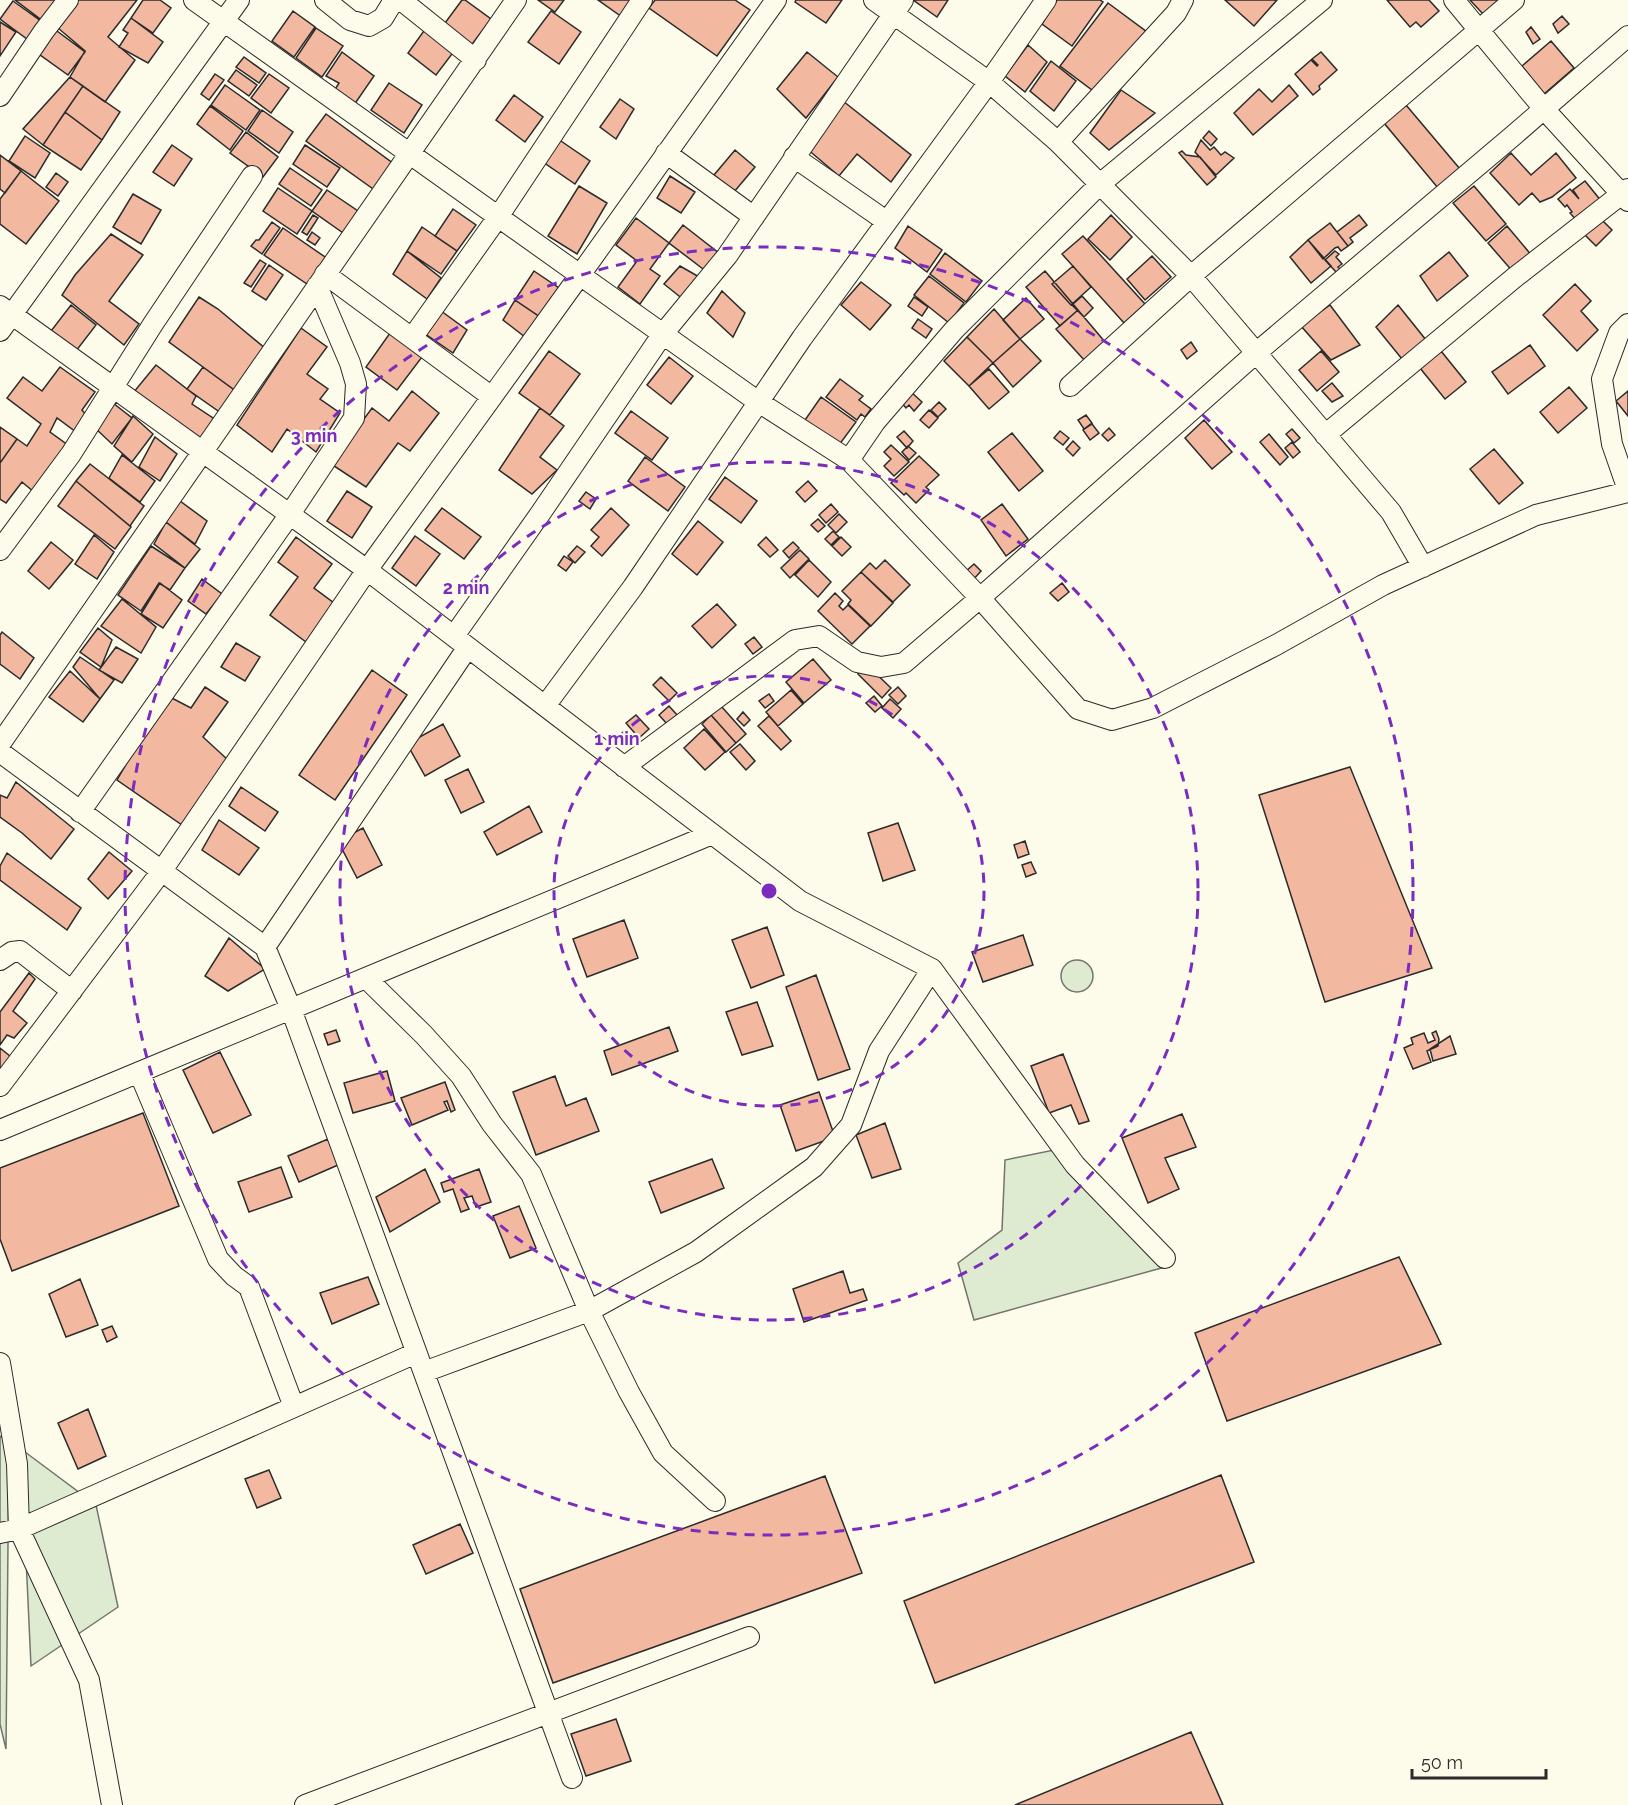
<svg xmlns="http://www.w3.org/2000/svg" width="1628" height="1805" font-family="Raleway,sans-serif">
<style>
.green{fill:#deebd1;stroke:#74746e;stroke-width:1.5}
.building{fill:#f2b8a0;stroke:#2b2b2b;stroke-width:1.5}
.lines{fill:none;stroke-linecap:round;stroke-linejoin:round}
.minor-casing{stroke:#2b2b2b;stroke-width:22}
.minor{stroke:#fdfbea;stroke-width:20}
.ring{fill:none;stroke:#7b2cbf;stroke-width:3;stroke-dasharray:10 8}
.centre{fill:#7b2cbf;stroke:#fdfbea;stroke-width:3}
.ring-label{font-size:18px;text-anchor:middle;font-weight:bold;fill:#7b2cbf;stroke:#fdfbea;stroke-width:4.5;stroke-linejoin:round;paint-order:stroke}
</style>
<rect width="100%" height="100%" fill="#fdfbea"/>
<path class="green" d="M1061 976a16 16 0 1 1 32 0a16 16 0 1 1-32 0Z
M1054,1150L1165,1267L974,1320L958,1263L1002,1230L1005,1160Z
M0,1436L9,1442L6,1749L0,1724Z
M21,1449L96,1505L118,1607L31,1666Z"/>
<path class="building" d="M15,0H61L47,24Z
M78,0H137L108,37L135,60L105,102L70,77L85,51L58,28Z
M143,0H160L171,8L153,33L131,18Z
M462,0H465L491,19L470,47L442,27Z
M538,0H564L555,12Z
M598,0H634L622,17Z
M655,0H735L750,10L717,56L649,8Z
M796,0H842L826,23L795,2Z
M913,0H948L937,17Z
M1057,0H1100L1103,2L1072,46L1042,24Z
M1225,0H1277L1254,26Z
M1387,0H1429L1439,11L1421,27L1416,22L1410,27Z
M1470,0H1499L1483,14Z
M13,1L45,24L31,42L0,19Z
M1108,3L1147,32L1096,93L1060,66Z
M293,11L315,27L294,57L272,41Z
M551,11L581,32L559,64L528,42Z
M1562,16L1569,24L1558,33L1553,24Z
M131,18L163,42L148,63L119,47L128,33L123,30Z
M0,22L16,32L0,56Z
M1531,27L1540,39L1533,44L1526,32Z
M53,28L85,52L68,75L36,52Z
M316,28L343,46L322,77L296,58Z
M426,28L455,50L436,75L408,53Z
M1551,41L1574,68L1544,94L1522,66Z
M1028,45L1047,62L1025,92L1005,76Z
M342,52L374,76L354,105L334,91L339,83L326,76Z
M807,52L838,77L806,118L777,89Z
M1321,52L1337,70L1319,86L1320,89L1313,95L1295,74L1311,60L1317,66L1318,65L1312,59Z
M244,57L266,73L259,83L236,67Z
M1051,61L1076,81L1054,111L1030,91Z
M236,70L257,85L249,96L228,81Z
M215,74L224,80L209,100L201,94Z
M269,74L289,88L271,113L251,98Z
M70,77L83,86L43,145L23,129Z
M389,83L422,105L404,133L371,110Z
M225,85L260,110L246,130L211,105Z
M1289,85L1298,96L1253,135L1234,113L1259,89L1272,102Z
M83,86L120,112L102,140L65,112Z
M1121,90L1155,113L1109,150L1090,133Z
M514,95L543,117L525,142L496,120Z
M620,99L634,109L616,139L600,127Z
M843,101L911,155L891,182L857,154L839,176L806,148Z
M1406,105L1460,169L1438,188L1384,123Z
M210,106L243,131L230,150L197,124Z
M262,110L293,132L279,153L248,131Z
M65,112L102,140L81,170L43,145Z
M326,114L394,164L376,191L306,141Z
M1209,131L1217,139L1211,146L1203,138Z
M246,132L278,157L263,177L230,153Z
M25,136L50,153L35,178L9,161Z
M558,139L590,161L575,184L543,162Z
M1201,140L1210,150L1214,147L1221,155L1225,152L1234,158L1216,175L1195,152Z
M172,145L192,159L174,186L153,172Z
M305,145L340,168L327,187L293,164Z
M735,150L755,167L734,192L714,175Z
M1182,151L1186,155L1200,157L1216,177L1207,185L1179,153Z
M1511,153L1531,175L1556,153L1576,178L1552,197L1540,202L1532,193L1519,205L1490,173Z
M0,155L21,171L5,193L0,189Z
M290,168L322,190L311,206L279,184Z
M21,171L59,201L26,244L0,224V199Z
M56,173L68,182L58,196L46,187Z
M670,176L695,192L681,213L657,198Z
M1585,181L1602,202L1578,222L1570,213L1572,212L1567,205L1565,207L1558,199L1570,189L1579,199L1573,190Z
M579,186L607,203L577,254L548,236Z
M1474,186L1506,224L1486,241L1453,203Z
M278,188L312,211L297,234L263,211Z
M327,190L361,213L346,235L312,211Z
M133,194L161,210L141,244L113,227Z
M453,209L476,225L457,251L435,236Z
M313,215L318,218L307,235L302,232Z
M1111,215L1132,237L1110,260L1088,239Z
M1359,215L1367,225L1350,238L1353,242L1348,246L1337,232Z
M636,218L669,243L650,269L660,276L640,304L618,287L637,261L616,245Z
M1601,219L1612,230L1596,246L1584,234Z
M272,222L280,228L262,254L251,246L256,240H259Z
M1330,223L1348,246L1341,251L1338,247L1335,248L1323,259L1308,240Z
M683,225L720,254L707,272L669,243Z
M908,226L942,250L927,272L895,248Z
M1507,226L1533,257L1514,273L1488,243Z
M422,227L457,251L441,274L407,251Z
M283,228L328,259L310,286L264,255Z
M312,232L320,238L315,245L307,240Z
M111,234L143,255L109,301L139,324L124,345L62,295L75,275Z
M1083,236L1145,304L1124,323L1062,254Z
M1308,240L1331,266L1311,283L1290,257Z
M407,251L441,278L427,299L393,274Z
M1335,251L1339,254L1336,257L1342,264L1338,267L1341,270L1337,273L1325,260Z
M1449,252L1468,276L1437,301L1420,276Z
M945,253L982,281L966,302L930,274Z
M1152,256L1171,277L1145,300L1127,279Z
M260,260L266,264L251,287L244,283Z
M269,265L283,275L266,300L252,291Z
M680,266L701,278L684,300L664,284Z
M1073,266L1091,287L1071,305L1052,284Z
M534,271L559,288L540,317L515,300Z
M1045,271L1078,310L1060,326L1026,287Z
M929,276L964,303L949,323L914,295Z
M861,282L891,305L870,330L841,305Z
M1575,284L1591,301L1581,311L1598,330L1577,351L1543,315Z
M722,291L745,313L733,337L707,313Z
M1082,296L1093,308L1084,317L1072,305Z
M199,297L218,309L266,349L237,392L169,342Z
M914,297L928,307L922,316L908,306Z
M1026,298L1044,319L1020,339L1003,320Z
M515,300L540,317L525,337L503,320Z
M71,305L96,325L76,351L51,331Z
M1330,305L1360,345L1331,360L1301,326Z
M1398,305L1426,340L1402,359L1376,327Z
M437,308L467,330L453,353L421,331Z
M994,309L1020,339L993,363L967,337Z
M1078,310L1105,342L1085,361L1056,329Z
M918,319L932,329L926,338L912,328Z
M301,328L327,347L307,374L328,389L320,399L340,413L316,452L287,429L272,452L237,425Z
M390,333L422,357L397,390L366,367Z
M967,337L993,363L969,386L944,361Z
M1020,339L1041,361L1013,387L993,363Z
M1191,342L1197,351L1187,359L1181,350Z
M1530,345L1545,366L1508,394L1492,372Z
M549,351L580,374L550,415L519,393Z
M1321,351L1339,372L1317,391L1299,370Z
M1441,351L1466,382L1445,399L1420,368Z
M669,357L693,376L671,404L647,385Z
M156,365L196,396L192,404L216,420L202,439L133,393Z
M60,367L95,392L82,410L90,420L80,435L57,418L50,432L72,448L34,492L22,482L6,503L0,499V463L17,439L27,446L41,424L7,398L23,377L42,391Z
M203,367L237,392L221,413L187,389Z
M989,369L1009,392L989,409L969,386Z
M840,379L863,396L859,400L871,409L865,417L861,414L857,420L826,397Z
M1332,383L1343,396L1332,402L1322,391Z
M1569,387L1587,408L1558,433L1540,412Z
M412,391L439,413L410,451L398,443L366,487L331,464L372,408L389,421Z
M910,391L922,402L914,411L909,405L906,408L900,401Z
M1628,391V416L1616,401Z
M821,397L856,422L839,445L805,420Z
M939,402L946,409L938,417L931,410Z
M113,403L132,418L112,444L95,428Z
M540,408L564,426L540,457L557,470L532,494L499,470Z
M929,410L938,418L929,428L920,420Z
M631,411L668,438L652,460L615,433Z
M1086,415L1092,423L1084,429L1078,420Z
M133,416L153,434L132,462L114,446Z
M1204,420L1232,452L1212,469L1185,438Z
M1092,424L1099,433L1090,440L1083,430Z
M0,427L17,439L0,463Z
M1109,428L1115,435L1108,441L1102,435Z
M1292,429L1300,438L1294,443L1286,434Z
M904,431L913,441L907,448L897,437Z
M1060,431L1069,438L1063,445L1054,438Z
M1012,433L1043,471L1019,491L988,452Z
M1269,434L1288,457L1280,465L1260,442Z
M155,437L177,454L160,481L139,467Z
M1073,441L1080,448L1073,456L1066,449Z
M1292,442L1300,452L1293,458L1285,448Z
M891,445L909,462L894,476L884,466L891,459L884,452Z
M908,446L916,453L909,460L902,452Z
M1494,449L1523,483L1499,504L1470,469Z
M122,455L155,481L140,502L109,478Z
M919,456L939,475L926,487L929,490L916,503L906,493L904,495L891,483Z
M645,457L685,487L668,511L628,481Z
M90,464L144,506L130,526L76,481Z
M725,477L757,501L741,523L709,499Z
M76,481L131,527L115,549L58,506Z
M808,481L817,491L805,502L796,492Z
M347,491L372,507L352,538L327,521Z
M586,492L596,499L590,509L579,501Z
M176,498L207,521L195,544L162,519Z
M831,504L838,512L826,523L819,515Z
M1002,504L1028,539L1006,556L981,520Z
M442,508L481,537L464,559L425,530Z
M611,508L629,525L602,556L591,546L599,537L591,530Z
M839,514L847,522L836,533L828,525Z
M818,519L825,526L818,532L811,525Z
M698,521L723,542L697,575L672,554Z
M166,522L200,549L185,568L154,544Z
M833,531L839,537L831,545L825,539Z
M94,535L114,552L97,579L75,564Z
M415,536L440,554L416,586L392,568Z
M296,537L332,564L314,588L334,603L306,642L270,615L298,577L278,562Z
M766,537L778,550L770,557L758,545Z
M841,537L851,547L842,556L832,546Z
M51,542L73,560L49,589L28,571Z
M793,542L799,548L789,558L783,551Z
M151,546L185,568L170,590L159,583L141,611L118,595Z
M577,546L585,552L575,563L568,556Z
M800,550L809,559L790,578L781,568Z
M564,556L573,562L566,571L558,565Z
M809,560L831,582L818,597L795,575Z
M885,560L910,585L893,602L861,572L870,563L876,569Z
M974,564L981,571L973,580L965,572Z
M861,572L893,603L871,626L848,604L851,600L842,591Z
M202,579L222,594L206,614L188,601Z
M160,583L182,600L163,628L141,614Z
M1062,583L1069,592L1058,601L1050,593Z
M835,593L843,601L839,606L843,610L848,605L870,626L852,644L818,611Z
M122,599L156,627L141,653L101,626Z
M717,604L736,625L712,648L692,626Z
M98,628L112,640L101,667L80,652Z
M2,632L34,658L20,679L0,664V635Z
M754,637L762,647L753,654L745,644Z
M236,643L260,657L245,681L221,667Z
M116,647L138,659L122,683L99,670Z
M80,657L114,680L100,699L73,667Z
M813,659L831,680L804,703L786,682Z
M867,665L891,688L882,698L858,674Z
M372,670L407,695L335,800L299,775Z
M70,671L100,699L83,722L49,697Z
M661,677L677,693L669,701L653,685Z
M205,687L228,702L203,737L228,760L182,825L117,780L166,695L191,708Z
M898,687L906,696L898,704L889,695Z
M791,690L803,704L778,726L766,712Z
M769,694L774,701L765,708L759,701Z
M874,696L882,706L875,712L866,703Z
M890,699L901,709L893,718L882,708Z
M669,706L678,716L668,725L659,715Z
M721,706L746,734L736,743L711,715Z
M743,712L750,720L744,726L737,719Z
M636,715L649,729L639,738L626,723Z
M711,715L736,743L726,752L702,724Z
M769,716L791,741L781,750L758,726Z
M443,724L460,756L425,776L407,744Z
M704,729L725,752L705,770L684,748Z
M740,744L755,761L746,770L730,752Z
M1350,767L1432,968L1325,1002L1259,795Z
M468,769L484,802L461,813L445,780Z
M16,782L74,829L51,859L22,833L0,817V795L7,798Z
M241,787L278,812L265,831L229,806Z
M529,806L542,832L497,855L484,832Z
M219,820L259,848L239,875L202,850Z
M898,823L915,870L883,881L868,833Z
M363,828L382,865L357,878L338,841Z
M1025,841L1029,854L1018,858L1014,845Z
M109,852L132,871L108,899L88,879Z
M7,853L81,908L67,930L0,880V866Z
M1031,862L1036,873L1026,877L1022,865Z
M624,920L638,958L587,977L573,939Z
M767,927L784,975L751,988L732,940Z
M1023,935L1033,965L983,982L972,952Z
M229,938L265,969L228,991L205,976Z
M29,973L35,979L13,1011L27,1023L14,1038L7,1035L0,1045V1012Z
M816,975L850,1069L818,1080L786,987Z
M757,1002L773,1046L742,1055L726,1012Z
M669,1027L678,1051L612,1075L604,1051Z
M336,1030L340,1041L328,1045L324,1034Z
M1436,1031L1439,1039L1438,1046L1427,1051L1431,1062L1413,1069L1404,1048L1413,1044L1411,1038L1424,1033L1428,1043L1435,1040L1432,1033Z
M1450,1036L1456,1054L1433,1061L1430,1049Z
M0,1048L15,1060L0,1078Z
M220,1052L251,1115L213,1133L183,1070Z
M1063,1054L1089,1121L1079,1124L1071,1105L1049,1113L1031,1066Z
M387,1071L395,1101L353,1113L344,1083Z
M555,1076L566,1106L586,1098L599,1131L536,1155L513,1092Z
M445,1082L455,1110L451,1112L447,1101L444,1102L448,1110L412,1125L401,1098Z
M819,1092L835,1137L796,1151L780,1105Z
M143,1113L179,1206L12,1271L0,1239V1168Z
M1182,1114L1196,1147L1165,1158L1179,1189L1148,1203L1122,1138Z
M885,1123L901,1169L872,1178L856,1135Z
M328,1139L338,1165L299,1182L288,1156Z
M712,1159L724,1188L661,1213L649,1182Z
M281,1167L292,1197L249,1212L238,1182Z
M425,1169L440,1202L390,1232L376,1197Z
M479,1169L491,1202L476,1207L472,1196L464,1198L469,1209L461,1212L453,1189L444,1192L441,1183Z
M519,1206L536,1248L510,1258L493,1216Z
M1399,1257L1441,1344L1227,1421L1195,1333Z
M843,1271L850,1293L863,1289L867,1300L804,1322L793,1289Z
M368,1277L379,1304L332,1324L320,1293Z
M80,1279L98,1325L66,1337L49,1294Z
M112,1326L117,1337L107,1342L102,1330Z
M88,1409L106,1456L78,1469L58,1423Z
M269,1470L281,1498L257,1508L245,1479Z
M1221,1475L1254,1562L935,1683L904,1601Z
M825,1476L862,1573L553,1683L520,1589Z
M460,1524L473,1553L426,1574L413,1545Z
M616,1719L631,1761L586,1776L571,1734Z
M1191,1732L1223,1805H1015Z"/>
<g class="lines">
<g class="minor-casing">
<path id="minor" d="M194,0L580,275L776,0
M325,0L350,20L369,26L383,18L394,0
M401,0L476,60
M874,0L989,82L1058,142L1191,276L1391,512L1423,567
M1454,0L1544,109L1628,201
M0,96L44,31L68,0
M1058,142L1176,13L1183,0
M666,153L754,217
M794,157L886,221
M325,274L492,397
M0,306L367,570L580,275L757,401L849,460L980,598L1078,709L1112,720L1153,708L1276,645L1383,585L1536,515L1628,492
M1628,324L1619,333L1602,379L1612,444L1628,490
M0,331L239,0
M412,338L498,217L642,0
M1070,386L1191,276L1514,0
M1325,435L1514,278L1628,189
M849,460L875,422L954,330L1100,184L1322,0
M0,550L71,454L153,324L252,176
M454,636L540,514L662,335L727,256L903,0
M545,706L633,587L802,338L989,82L1046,0
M0,744L516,0
M0,752L265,947L291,1009L572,1778
M624,767L795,640L819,636L857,662L881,667L904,663L980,598L1256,353L1514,135L1628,36
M80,812L290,514L354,418L356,384L350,363L317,286
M265,947L468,647
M0,960L12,952L20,951L72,991
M932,969L1075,1165L1165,1258
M366,978L424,1035L461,1076L492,1124L531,1174L589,1311L629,1392L663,1453L715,1501
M139,1072L218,1259L234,1276L249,1287L294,1407
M0,1086L161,872L367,570L800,901L932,969L879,1051L851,1125L814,1167L696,1252L589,1311L424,1372
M0,1130L712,834
M0,1363L17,1464L19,1529L89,1680L112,1805
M0,1533L19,1529L416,1353
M305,1805L749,1637"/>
</g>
<use href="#minor" class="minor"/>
</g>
<g class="ring">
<circle cx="769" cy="891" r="215"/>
<circle cx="769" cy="891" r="429"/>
<circle cx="769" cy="891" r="644"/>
</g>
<circle cx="769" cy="891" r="9" class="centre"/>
<g class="ring-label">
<text x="314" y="442">3 min</text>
<text x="466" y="594">2 min</text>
<text x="617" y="745">1 min</text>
</g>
<path d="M1412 1769v9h134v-9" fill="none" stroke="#2b2b2b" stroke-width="3"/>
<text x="1421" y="1769" font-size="18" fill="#2b2b2b" stroke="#fdfbea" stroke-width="4.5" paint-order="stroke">50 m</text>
</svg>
